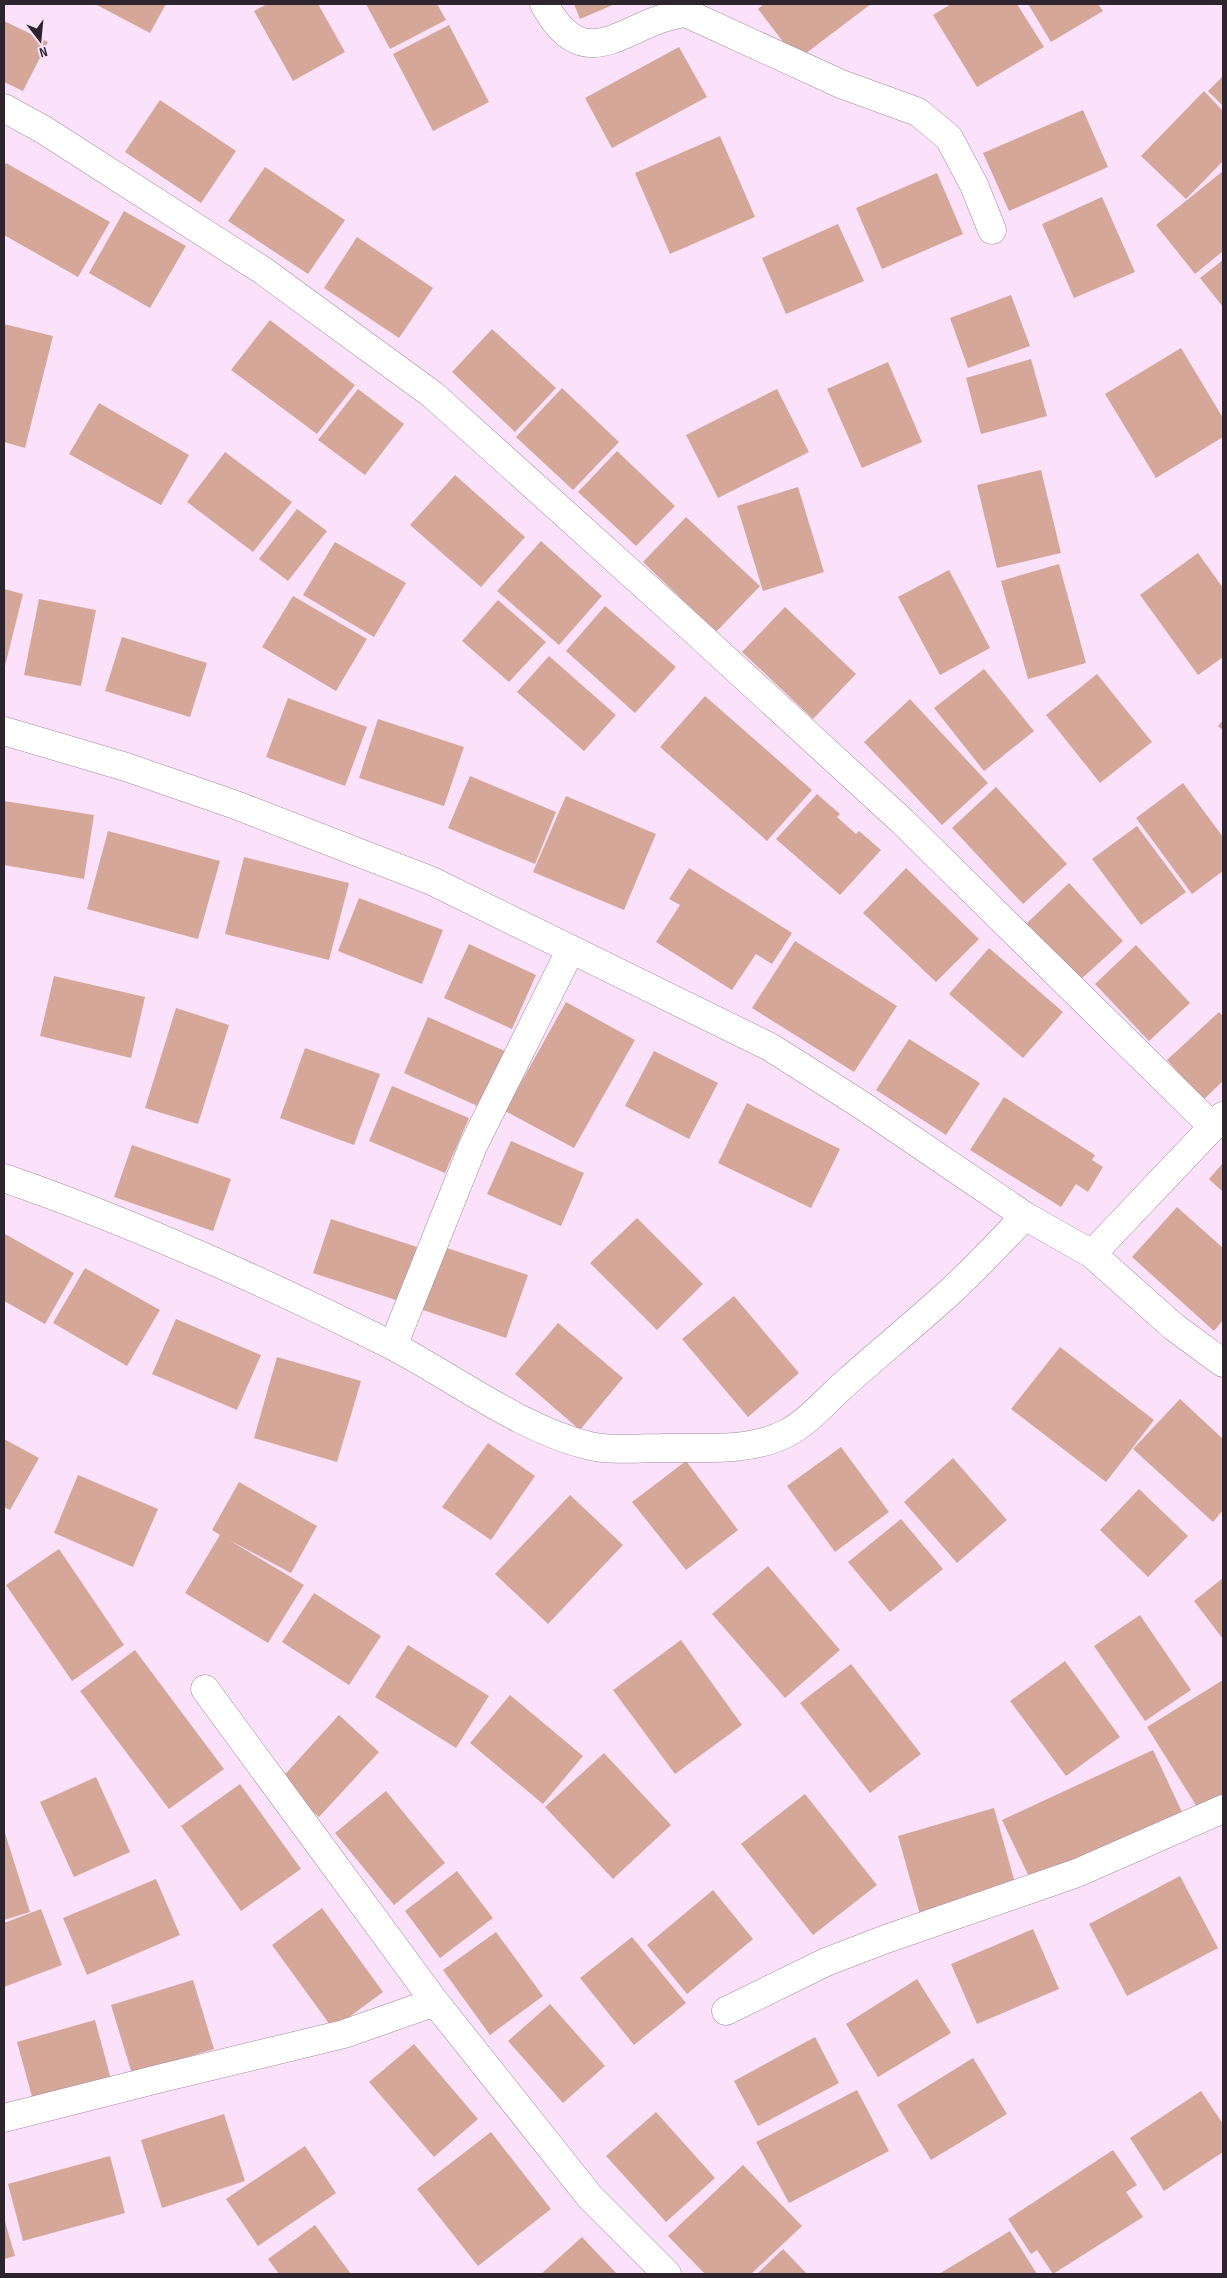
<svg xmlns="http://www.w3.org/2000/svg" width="1227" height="2278" font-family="'Sofia Sans Condensed',sans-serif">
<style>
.building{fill:#d4a798}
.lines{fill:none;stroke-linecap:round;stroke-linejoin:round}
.minor-casing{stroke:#a189a0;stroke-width:29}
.minor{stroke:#fff;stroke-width:28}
</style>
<rect width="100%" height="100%" fill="#fbe1fa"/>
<path class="building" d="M95,4H166L150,33Z
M267,4H318L345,52L293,81L254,11Z
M366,4H437L446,20L390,49Z
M574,4H615L580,19Z
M764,4H871L797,60L758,9Z
M951,4H1017L1044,47L977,87L933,15Z
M1028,4H1098L1103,11L1051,42Z
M4,21L48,42L23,91L4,82Z
M449,25L489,102L433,131L393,54Z
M679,47L707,97L612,148L585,98Z
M1223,76V106L1208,91Z
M1204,91L1223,111V161L1186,199L1141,156Z
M160,100L236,151L201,203L125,152Z
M1083,110L1108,167L1009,211L983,153Z
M720,136L755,217L670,254L635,173Z
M6,163L110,222L78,277L4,235V166Z
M265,167L345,220L308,274L228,221Z
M1223,171V251L1195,274L1156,225Z
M937,173L963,234L882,269L856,208Z
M1102,197L1135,272L1074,298L1042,224Z
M124,211L186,246L150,308L89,273Z
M838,224L864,281L786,314L762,258Z
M357,237L433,288L399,338L324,288Z
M1223,260V307L1200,278Z
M1011,295L1030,346L968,368L950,318Z
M270,320L355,385L317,434L231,370Z
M4,324L53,336L25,448L4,442Z
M492,329L556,388L515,432L452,372Z
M1181,348L1223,418V437L1156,478L1105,394Z
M1031,359L1047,416L981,434L966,378Z
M888,362L922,442L862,468L827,389Z
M562,388L619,442L573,490L516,437Z
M358,389L404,424L365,475L318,440Z
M777,389L809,452L718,498L686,435Z
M99,403L189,455L161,505L69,454Z
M617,451L675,506L636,546L578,492Z
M225,452L292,502L253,552L187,502Z
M1041,470L1061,553L997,568L977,485Z
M455,475L525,537L481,587L410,525Z
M798,487L824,572L763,591L737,506Z
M297,509L327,531L288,581L259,559Z
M686,517L760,586L716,632L643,562Z
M541,541L602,596L559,645L497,591Z
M335,542L406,583L374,637L303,595Z
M1198,553L1223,588V657L1198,675L1140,595Z
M1059,564L1086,663L1028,679L1001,581Z
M949,570L990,648L940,675L898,597Z
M4,589L23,594L4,670Z
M293,596L367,639L336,691L262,647Z
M39,599L96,610L81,686L24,675Z
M498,600L546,642L509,682L462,641Z
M605,606L676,667L635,713L566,651Z
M785,607L856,674L813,719L742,652Z
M122,637L207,663L190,717L105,691Z
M549,656L616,715L584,751L517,692Z
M984,669L1034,731L984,771L934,708Z
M1097,674L1152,742L1100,783L1046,715Z
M705,696L812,790L767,841L660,747Z
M288,698L367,727L345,786L266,757Z
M910,699L988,783L942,825L864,742Z
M378,719L464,747L444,806L359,778Z
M1223,720V730L1218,726Z
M470,776L556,812L535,864L448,828Z
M1183,783L1223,837V871L1192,894L1136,818Z
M996,787L1067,864L1023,904L952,828Z
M817,794L840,814L837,817L856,834L859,831L881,850L840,895L776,839Z
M566,796L656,834L624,910L533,872Z
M4,801L94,815L84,879L4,865Z
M1137,826L1186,892L1141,925L1092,859Z
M108,831L220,861L198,939L87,909Z
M244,857L349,883L329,960L225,934Z
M689,868L792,933L772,964L756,954L732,990L656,942L680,905L669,899Z
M906,868L979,939L936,982L863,913Z
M1069,883L1123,941L1079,981L1026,924Z
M359,898L443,930L422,984L338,951Z
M795,941L897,1006L854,1072L752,1008Z
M469,944L536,975L512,1029L444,998Z
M1136,945L1190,1003L1149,1041L1095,984Z
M989,948L1063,1012L1023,1058L949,994Z
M54,976L145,997L131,1058L40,1036Z
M566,1002L635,1040L574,1148L505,1111Z
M176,1008L229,1025L198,1124L145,1108Z
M1219,1012L1223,1016V1081L1203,1100L1167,1060Z
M428,1017L507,1052L482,1108L404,1073Z
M909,1039L980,1083L946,1135L876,1090Z
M305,1048L380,1074L354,1145L280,1118Z
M654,1051L718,1083L689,1139L625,1106Z
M392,1086L469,1118L445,1173L369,1141Z
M1004,1097L1095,1155L1092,1160L1103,1167L1088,1192L1076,1184L1061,1207L970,1150Z
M747,1103L840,1149L811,1208L718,1163Z
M511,1141L584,1173L561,1226L487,1194Z
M132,1145L231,1179L213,1231L114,1197Z
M1223,1163V1192L1209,1179Z
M1177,1207L1223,1248V1320L1214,1331L1132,1257Z
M637,1218L703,1284L657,1330L590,1263Z
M331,1219L417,1247L399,1301L313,1273Z
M5,1234L74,1273L45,1324L4,1301Z
M441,1246L528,1275L506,1338L420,1309Z
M85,1268L160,1310L127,1366L53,1323Z
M734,1296L799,1373L748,1417L682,1339Z
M176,1319L261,1355L237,1410L152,1374Z
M558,1323L623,1378L580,1430L515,1374Z
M1060,1347L1154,1420L1106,1482L1011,1409Z
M277,1357L361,1381L337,1462L254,1438Z
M1180,1399L1223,1439V1510L1213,1522L1133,1449Z
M4,1439L39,1458L10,1510L4,1507Z
M488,1443L535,1476L491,1540L442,1507Z
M841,1447L889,1512L835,1552L787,1486Z
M953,1458L1007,1520L957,1563L904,1502Z
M686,1461L738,1530L686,1570L632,1502Z
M78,1475L158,1509L133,1567L54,1533Z
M239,1482L317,1526L291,1573L229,1540L304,1585L268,1643L185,1593L220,1535L212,1530Z
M1139,1489L1188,1536L1148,1577L1100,1530Z
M570,1495L623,1545L548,1624L495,1574Z
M901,1519L943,1569L890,1612L848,1562Z
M59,1549L124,1645L72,1681L6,1585Z
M768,1566L840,1650L785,1698L712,1614Z
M1223,1578V1639L1194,1601Z
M314,1593L381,1636L349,1685L282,1642Z
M1140,1615L1191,1690L1145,1721L1094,1646Z
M681,1640L742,1725L675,1774L613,1690Z
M408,1645L489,1696L456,1748L375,1697Z
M135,1650L224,1769L169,1809L80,1691Z
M1065,1661L1120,1737L1066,1776L1010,1701Z
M851,1664L921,1754L870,1793L800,1703Z
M1223,1680V1795L1199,1810L1147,1727Z
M510,1695L583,1756L543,1804L470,1743Z
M339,1715L379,1752L319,1817L279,1781Z
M1153,1750L1182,1812L1031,1881L1002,1820Z
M604,1753L671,1825L613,1879L545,1807Z
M96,1777L130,1852L74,1877L40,1802Z
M240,1784L301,1869L241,1911L181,1826Z
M386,1791L445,1863L394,1905L335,1833Z
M805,1794L877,1885L813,1935L741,1844Z
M994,1808L1017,1890L921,1918L898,1836Z
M4,1830L30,1912L4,1920Z
M457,1871L493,1918L440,1958L405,1911Z
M1180,1876L1218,1948L1127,1996L1089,1924Z
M156,1879L180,1935L87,1975L63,1918Z
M713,1890L753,1939L687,1994L647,1945Z
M322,1908L383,1992L333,2029L272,1945Z
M41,1909L62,1965L4,1987V1923Z
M1033,1929L1059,1989L977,2024L951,1964Z
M496,1932L543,1996L490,2035L443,1970Z
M632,1937L686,2003L634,2045L580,1978Z
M917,1979L951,2033L878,2077L846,2024Z
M193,1980L214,2049L132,2074L111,2005Z
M550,2004L605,2066L563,2103L508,2041Z
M95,2020L112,2083L34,2104L17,2042Z
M815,2037L839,2083L758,2126L734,2081Z
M414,2044L478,2119L434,2157L369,2082Z
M973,2058L1007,2114L931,2160L897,2105Z
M857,2090L889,2151L789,2203L756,2142Z
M1201,2091L1223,2124V2152L1164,2191L1130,2138Z
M656,2112L715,2178L666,2222L606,2156Z
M224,2114L245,2181L162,2208L141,2140Z
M491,2132L551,2209L478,2266L417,2189Z
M305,2146L336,2193L258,2246L226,2199Z
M1113,2150L1137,2185L1126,2192L1143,2217L1053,2274L1037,2250L1031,2254L1008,2219Z
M110,2156L125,2213L23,2241L8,2184Z
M743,2165L802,2226L751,2274H705L668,2236Z
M4,2218L15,2256L4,2259Z
M315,2225L351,2274H279L268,2259Z
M1010,2231L1037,2274H939Z
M582,2237L617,2274H541Z
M783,2249L807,2274H757Z"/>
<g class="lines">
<g class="minor-casing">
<path id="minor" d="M544,4C587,83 627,19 686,13L841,84L918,112L949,138L974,185L992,230
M4,108L44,130L262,270L433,395L684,621L902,821L1213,1127
M4,731L126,767L233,804L432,881L770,1047L860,1104L1025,1216L1092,1254L1174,1327L1223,1363
M4,1178C137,1224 265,1282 391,1345C455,1378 520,1429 590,1446C612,1451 637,1448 660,1448C701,1447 749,1453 787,1433C811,1420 829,1397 849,1380C883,1350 918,1321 951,1291C977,1267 1001,1241 1025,1216
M1092,1254L1223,1116
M393,1346L473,1146L571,949
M205,1689L435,2002L590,2197L667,2274
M726,2011L826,1962L886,1939L1077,1873L1223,1809
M4,2118L162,2078L344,2034L435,2002"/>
</g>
<use href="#minor" class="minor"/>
</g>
<rect width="1227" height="2278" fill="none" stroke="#2d242d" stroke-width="10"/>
<g transform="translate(40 40) rotate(164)" stroke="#fbe1fa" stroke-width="4" paint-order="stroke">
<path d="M0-4L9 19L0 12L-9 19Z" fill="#2d242d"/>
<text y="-8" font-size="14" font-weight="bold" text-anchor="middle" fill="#2d242d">N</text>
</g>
</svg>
